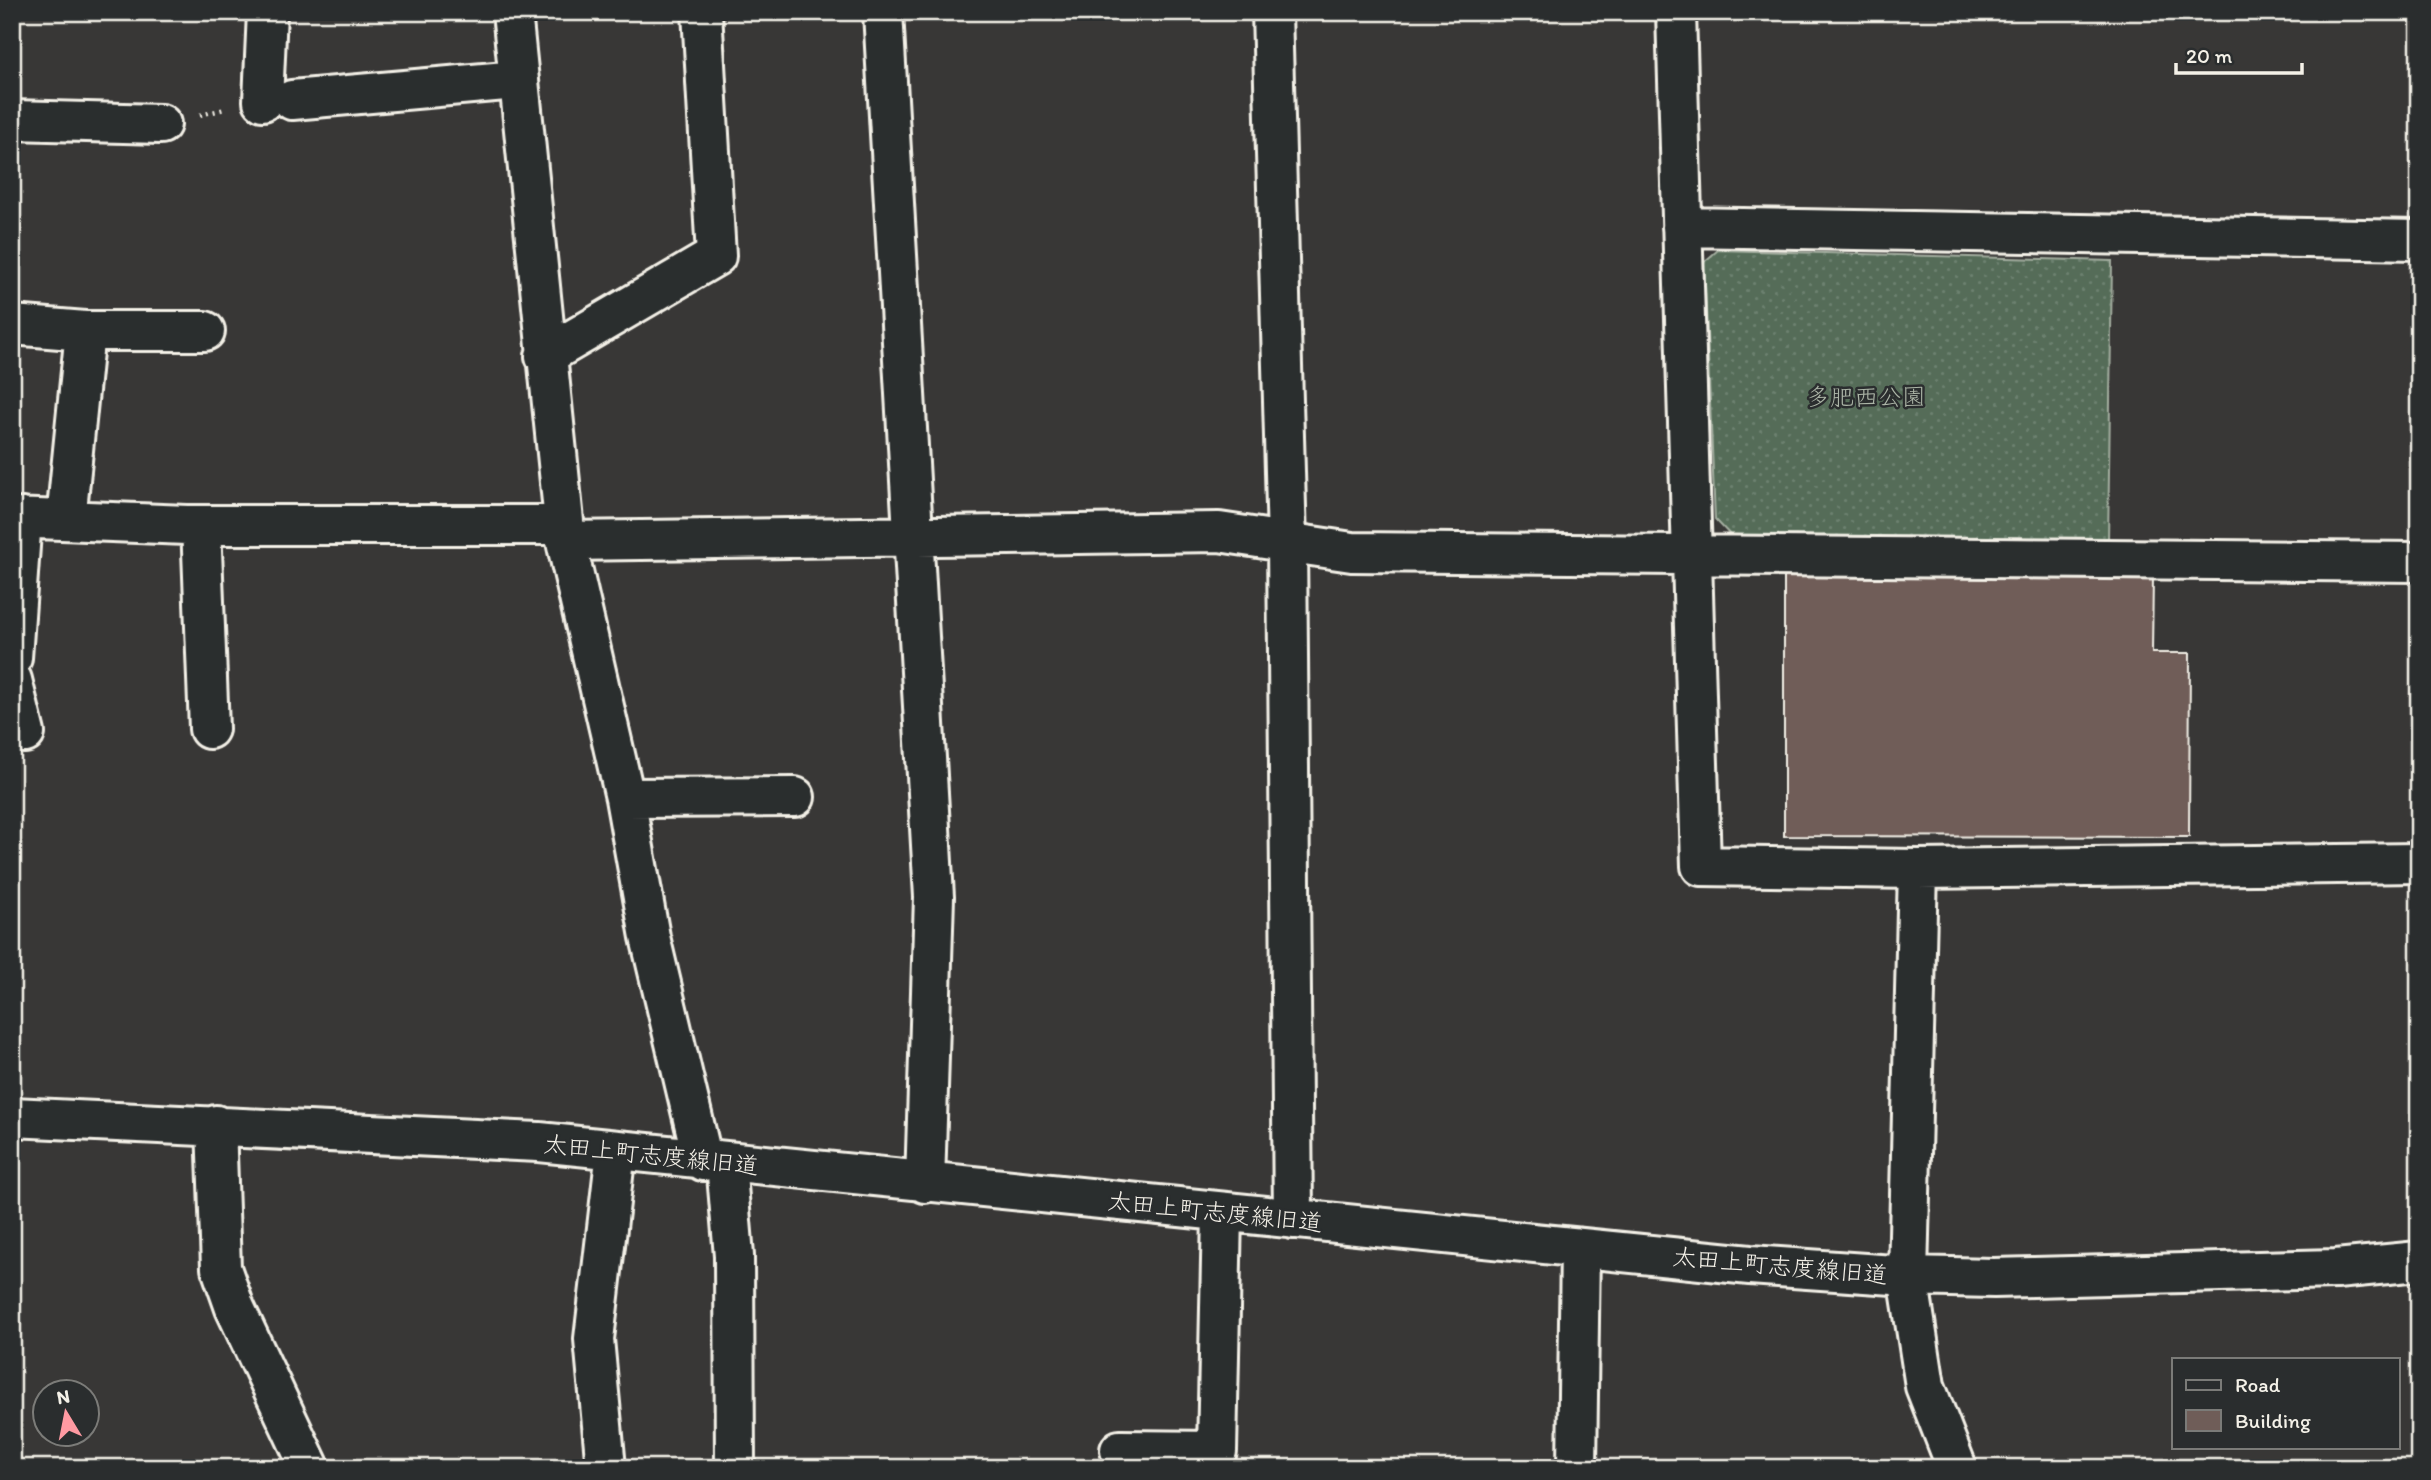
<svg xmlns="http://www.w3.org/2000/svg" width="2431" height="1480" font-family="Itim,'Klee One',sans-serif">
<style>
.grass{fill:url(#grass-dots);stroke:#a4aea0;stroke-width:2}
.building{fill:#6f5d58;stroke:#f4f1e8;stroke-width:2}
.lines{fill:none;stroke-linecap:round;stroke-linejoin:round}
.minor-casing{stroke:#f4f1e8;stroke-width:44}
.path{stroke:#f4f1e8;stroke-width:4.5;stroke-dasharray:2 5;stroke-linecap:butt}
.minor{stroke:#2a2d2e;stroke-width:38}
.labels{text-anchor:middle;stroke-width:5;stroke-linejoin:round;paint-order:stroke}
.park-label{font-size:24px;fill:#acb5a7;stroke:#2a2d2e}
.street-label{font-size:24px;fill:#f4f1e8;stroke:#2a2d2e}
</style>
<defs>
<pattern id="grass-dots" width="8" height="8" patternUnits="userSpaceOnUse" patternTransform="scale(1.75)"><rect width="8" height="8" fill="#546c58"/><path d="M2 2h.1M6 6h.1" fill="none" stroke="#6d8170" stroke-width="1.8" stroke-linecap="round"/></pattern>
</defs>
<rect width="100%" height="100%" fill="#383736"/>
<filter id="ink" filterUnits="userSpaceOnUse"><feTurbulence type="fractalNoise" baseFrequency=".0143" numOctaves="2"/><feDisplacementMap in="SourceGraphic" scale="14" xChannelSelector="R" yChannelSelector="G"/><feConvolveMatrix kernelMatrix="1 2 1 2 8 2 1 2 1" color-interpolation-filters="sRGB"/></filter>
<g filter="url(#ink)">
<path class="grass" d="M1718,250L2112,261L2108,542L1734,539L1715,519L1704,262Z"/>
<path class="building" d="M1784,576H2153L2152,653H2190L2189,837L1784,836Z"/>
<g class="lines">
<g class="minor-casing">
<path id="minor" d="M512,12L566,541L625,798L650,937L703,1161
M883,12L934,897L925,1183
M1272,12L1287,542L1293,1219
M1676,12L1701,866L1918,869L2419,863
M292,100L518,80
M263,101L267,12
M12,120L161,124
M1682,227L2419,240
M12,325L85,331L66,520
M85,331H205
M545,356L716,256L702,12
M12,518L187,525H564
M201,525L209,729
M566,541L1219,532L1352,552L2419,562
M12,658L22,518
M12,680L25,733
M625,798L795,797
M1918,869L1908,1276L1925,1386L1957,1468
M12,1117L539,1142L1750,1265L1908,1276L1994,1278L2336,1269L2419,1261
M216,1125L221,1268L235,1308L310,1468
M726,1163L734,1256L735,1468
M1120,1450L1217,1451L1222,1213
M606,1468L594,1339L616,1151
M1577,1468L1580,1248"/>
</g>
<path class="path" d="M200,115L225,109"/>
<use href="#minor" class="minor"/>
</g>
</g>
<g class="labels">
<g class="park-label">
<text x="1866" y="405">多肥西公園</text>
</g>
<g class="street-label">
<text transform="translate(651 1155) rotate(6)" y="8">太田上町志度線旧道</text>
<text transform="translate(1215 1212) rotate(6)" y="8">太田上町志度線旧道</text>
<text transform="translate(1780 1266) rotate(5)" y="8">太田上町志度線旧道</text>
</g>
</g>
<rect width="2431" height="1480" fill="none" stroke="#2a2d2e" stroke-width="42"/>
<rect x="21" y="21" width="2389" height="1438" fill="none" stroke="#f4f1e8" stroke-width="2.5" filter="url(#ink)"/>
<rect x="2172" y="1358" width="228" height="91" fill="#2a2d2e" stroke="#7b7b78" stroke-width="2"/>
<rect x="2186" y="1380" width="35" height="10" fill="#2a2d2e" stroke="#7b7b78" stroke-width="2"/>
<text x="2235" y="1392" font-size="21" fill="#f4f1e8">Road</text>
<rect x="2186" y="1410" width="35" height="21" fill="#6f5d58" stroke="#7b7b78" stroke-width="2"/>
<text x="2235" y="1428" font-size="21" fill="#f4f1e8">Building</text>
<g transform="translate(66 1413) rotate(350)"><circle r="33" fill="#2a2d2e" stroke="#7b7b78" stroke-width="2"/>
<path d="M0-5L12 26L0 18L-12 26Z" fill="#ff9aa2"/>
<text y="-10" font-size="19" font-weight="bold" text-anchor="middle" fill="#f4f1e8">N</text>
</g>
<path d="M2176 63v10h126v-10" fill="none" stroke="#f4f1e8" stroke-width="3.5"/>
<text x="2186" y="63" font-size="21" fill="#f4f1e8" stroke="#2a2d2e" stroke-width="5" paint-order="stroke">20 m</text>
</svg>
